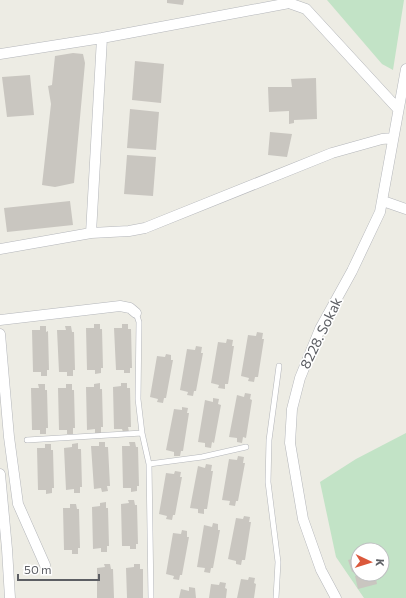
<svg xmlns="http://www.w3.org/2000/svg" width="406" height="598" font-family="Commissioner,sans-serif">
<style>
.green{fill:#c2e3c6;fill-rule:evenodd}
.building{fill:#c9c6c0}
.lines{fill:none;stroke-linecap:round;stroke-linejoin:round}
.lane-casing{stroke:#b4b6ba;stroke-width:6}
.street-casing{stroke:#b4b6ba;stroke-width:11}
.lane{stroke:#fff;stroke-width:5}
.street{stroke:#fff;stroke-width:10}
.labels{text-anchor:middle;stroke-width:3;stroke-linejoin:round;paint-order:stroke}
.street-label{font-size:14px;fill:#5c5e63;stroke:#fff}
</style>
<rect width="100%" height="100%" fill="#edece4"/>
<path class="green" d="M327,0H404L393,70L382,64Z
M406,433V598H364L336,557L320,482L356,459ZM358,550H382V574H358Z"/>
<path class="building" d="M167,0H184L183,5L167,3Z
M73,53L83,54L85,63L74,183L55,187L42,185L51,104L48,86L52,85L55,56Z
M135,61L164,64L161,103L132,100Z
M30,75L34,115L7,117L2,77Z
M316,78L317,119L294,120V123L289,124V111L269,112L268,87H292L291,79Z
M130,109L159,112L156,150L127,148Z
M270,132L292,134L287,157L268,155Z
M127,155L156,157L153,196L124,194Z
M70,201L73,225L7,232L4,208Z
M94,324H100V329H102L103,368H101V373L95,374V370H87L86,328H94Z
M122,324H128V329H131L132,368H130V373H124V370H116L114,328H122Z
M40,326H46V332L48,331L49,370H47V376H41V372H33L32,330H40Z
M65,326H71L72,332H74L75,370H73V376H67V372H59L57,330H66Z
M257,332L263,333L262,339H264L258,377H255L254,382L248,381L249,378L241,376L248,335L256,336Z
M227,339L233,340L232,346H234L228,384H225V389L218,388L219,385L211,383L218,342L226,343Z
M196,346L202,347L201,353H203L196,391H194L193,396L187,395L188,392L180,390L187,349L195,350Z
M166,354L171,355V360H173L166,398H164L163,403L157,402L158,399L150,397L157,356L165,357Z
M100,383V389H102L103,427H101V433H95V429L87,430L86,387H94V384Z
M121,383H127V388H130L131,427H128L129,432H123L122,429H114L113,387L121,386Z
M38,384H45V390H47L48,428H46V434H40V430H32L31,388H39Z
M66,384H72V390H74L75,428H73V434H67V430H59L58,388H66Z
M245,393L251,394L250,399L252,400L246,438L243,437L242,443L237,442V438L229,437L237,395L244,397Z
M213,398L219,399L218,404L221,405L214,443L212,442L211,448L205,447V443L198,442L205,400L213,402Z
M182,407L188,408L187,413H189L183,451H181L180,456H174V452L166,450L174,409L182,410Z
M99,442H105V447H108L110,486H107L108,491L102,492L101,488L94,489L91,446H99Z
M129,442H135L136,447H138L139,486H137V491L131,492V488H123L122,446H130Z
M78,443V449H81L82,487H80V493H74V489L66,490L64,448L72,447V444Z
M45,444H51V450H53L54,488H52V493L46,494V490H38L37,448H45Z
M238,456L244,457L243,463H245L238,501H236L235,506L229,505L230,501L222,500L229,459L237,460Z
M206,464L212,465L211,471H213L207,509H204V514L198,513V509L190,508L198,466L205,468Z
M175,471L181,472L180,477H182L175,515H173L172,520L166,519L167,516L159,514L166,473L174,474Z
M128,500H134L135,505H137L138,544H136V549H130V546H122L121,504L129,503Z
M106,502V508H108L109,546H107V552H101V548L93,549L92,507L100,506V503Z
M70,504H76L77,509H79L80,548H78V554H72V550H64L63,508H70Z
M244,516L250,517L249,522H251L245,560H242L241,565L236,564V561L228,559L236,518L243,519Z
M213,523L218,524V530H220L213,568H211L210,573L204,572L205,568L197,567L204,525L212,527Z
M182,530L187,531V537H189L182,575H180L179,580L173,579L174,576L166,574L173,533L181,534Z
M358,557V569L352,572L348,560Z
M104,564H110L111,569H113L114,598H97V568L105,567Z
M134,564H140V569H143V598H127L126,568L134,567Z
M362,574H375L377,584L358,589L355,576Z
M249,577L255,578L254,583L256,584L254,598H237L241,579L248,580Z
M220,582L226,583L225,588L227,589L226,598H209L211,584L219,585Z
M189,587L195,588L196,598H179L181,589L189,591Z"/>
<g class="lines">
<g class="lane-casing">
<path id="lane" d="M136,313L139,322L138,399L142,433L149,464L151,598
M27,440L142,433
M149,464L202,457L246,447
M276,598L278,562L268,482L269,440L279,366"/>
</g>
<g class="street-casing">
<path id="street" d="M0,54L102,38L289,3L306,9L398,109
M383,201L406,209
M91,233L129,231L145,228L332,153L382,139L393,138
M0,249L91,233L102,38
M0,320L120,306L130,308L136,313
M0,334L9,437L18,504L45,565
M0,474L7,549L10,598
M336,598L321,570L303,519L290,443L292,409L300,378L320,329L352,271L380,212L406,69"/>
</g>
<use href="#lane" class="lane"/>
<use href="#street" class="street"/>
</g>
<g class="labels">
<g class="street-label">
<text transform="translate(321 333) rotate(-64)" y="5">8228. Sokak</text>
</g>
</g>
<g transform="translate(370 562) rotate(94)"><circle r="19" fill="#ffffff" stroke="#bebfc1"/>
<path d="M0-3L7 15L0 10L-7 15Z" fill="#db593c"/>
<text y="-6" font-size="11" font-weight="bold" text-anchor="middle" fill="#5c5e63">K</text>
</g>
<path d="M18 574v6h81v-6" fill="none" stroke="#5c5e63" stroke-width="2"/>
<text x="24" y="574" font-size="12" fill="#5c5e63" stroke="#ffffff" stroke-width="3" paint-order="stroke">50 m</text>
</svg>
